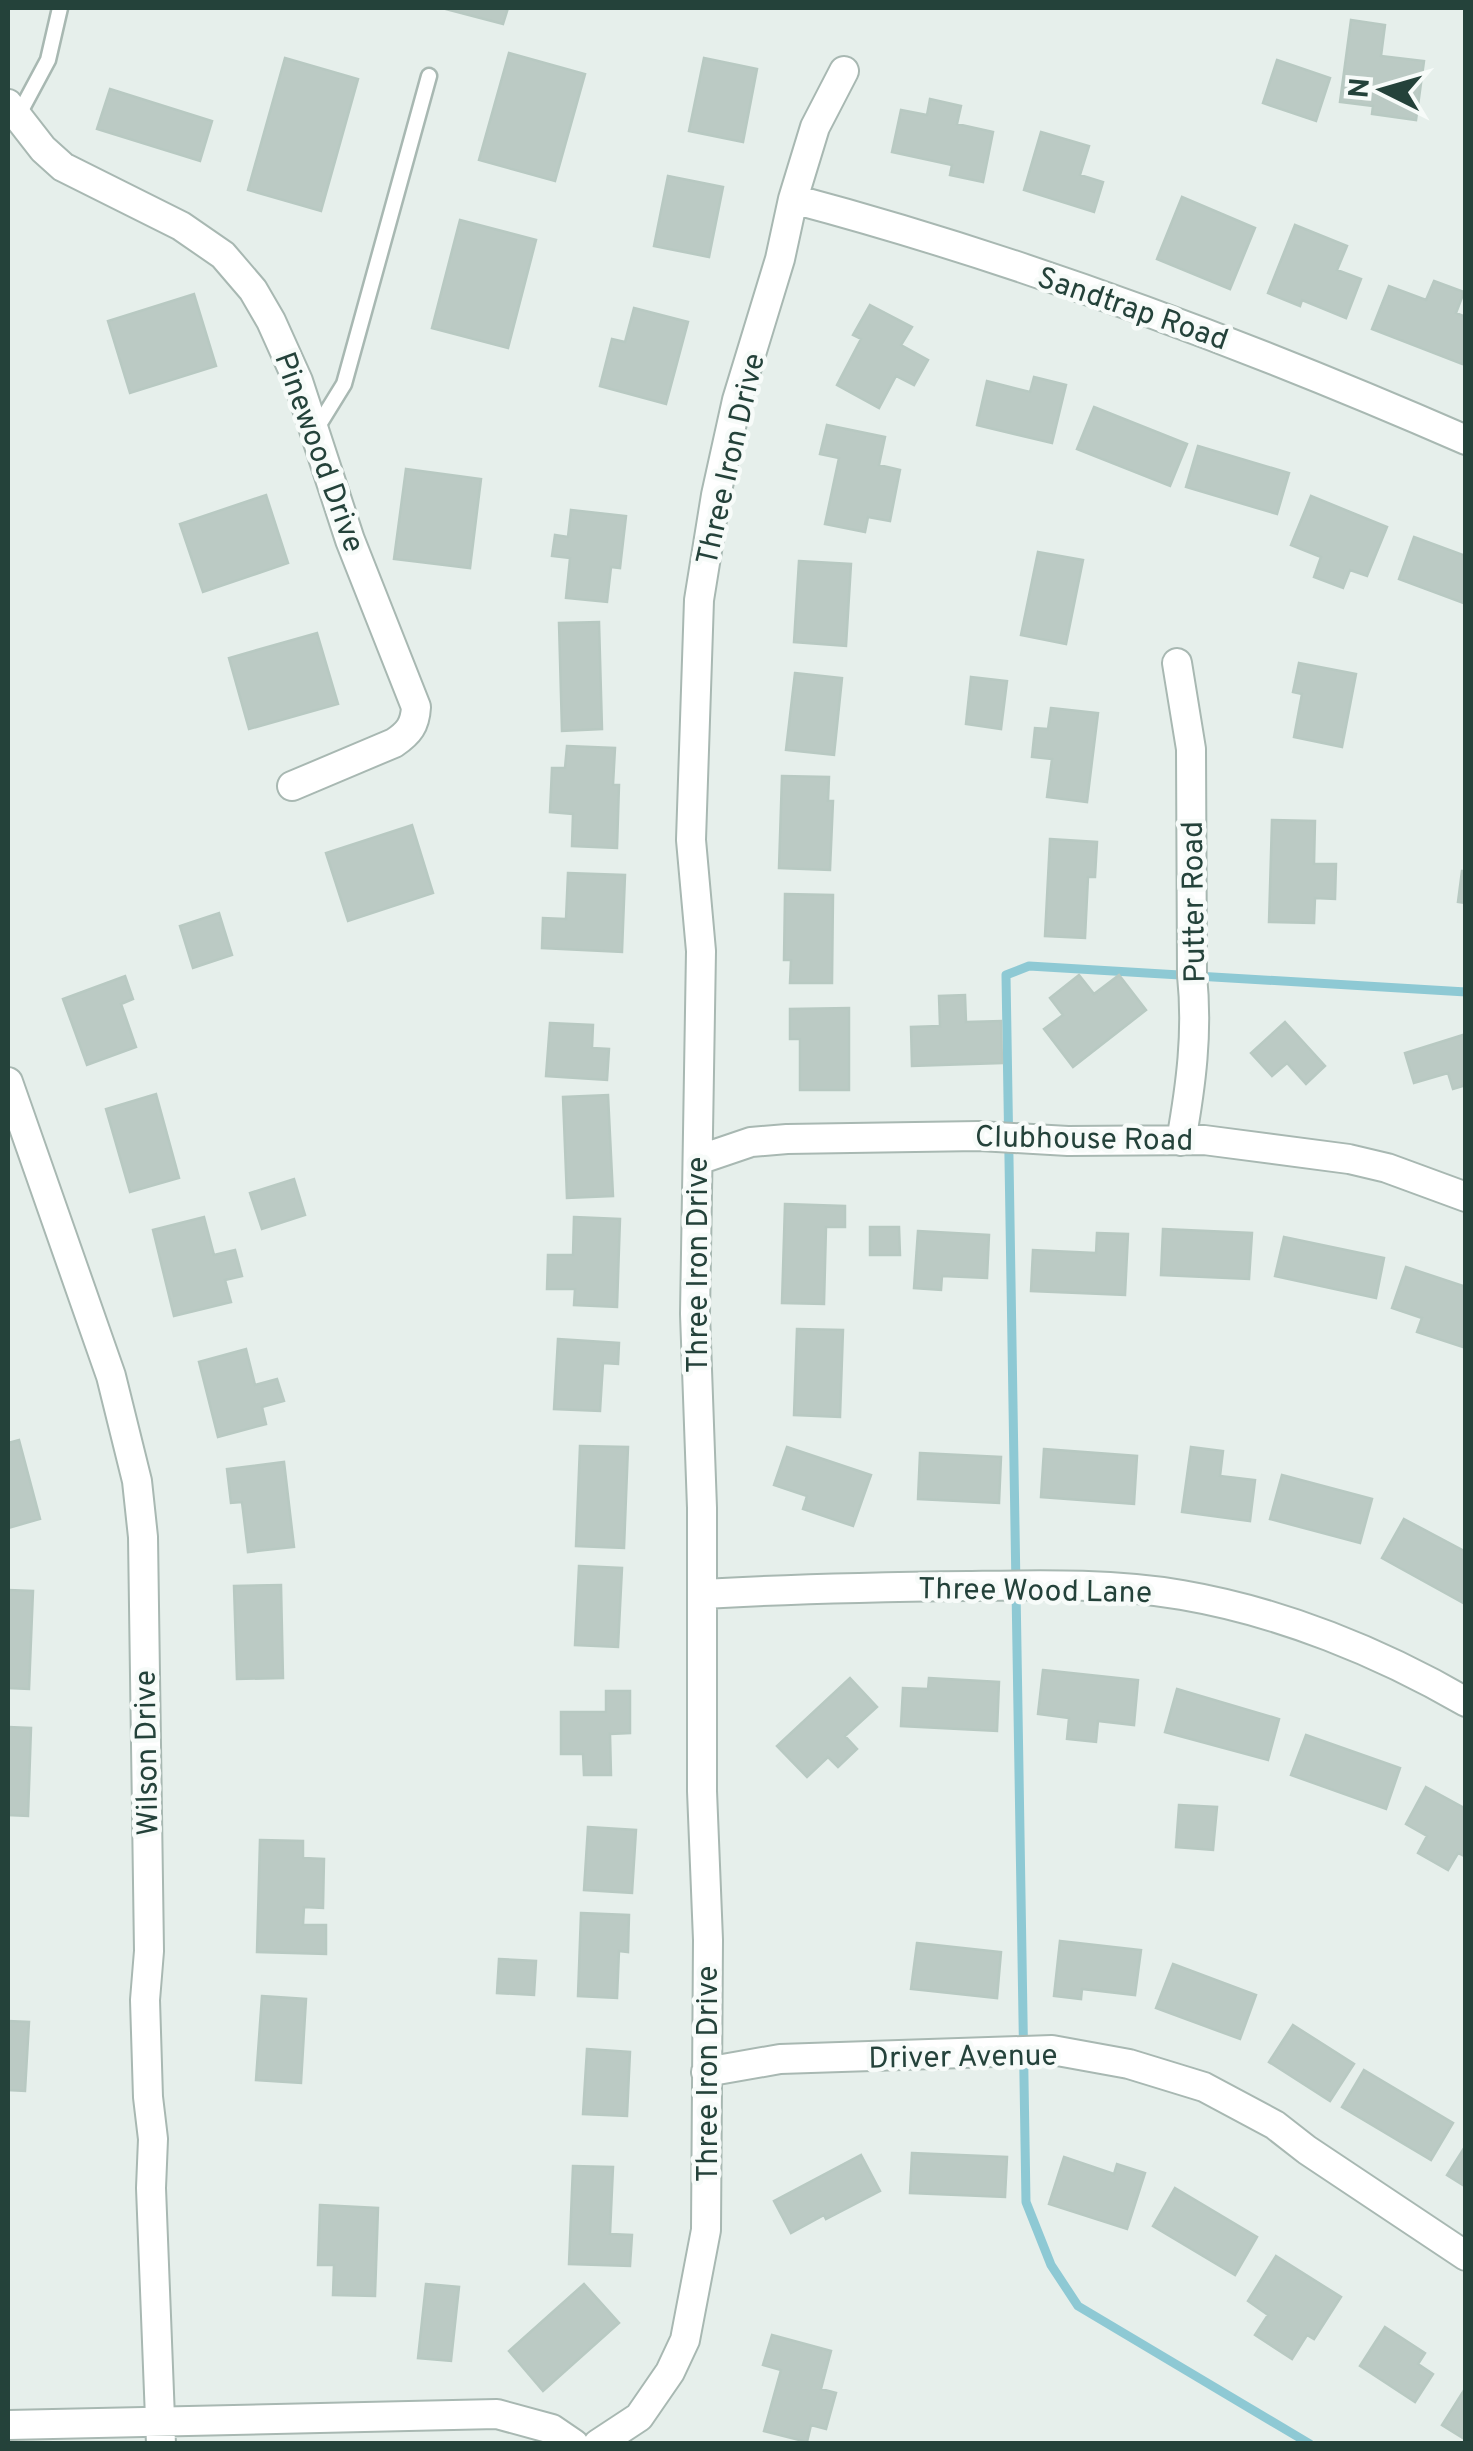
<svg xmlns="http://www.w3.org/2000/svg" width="1473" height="2451" font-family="Overpass,sans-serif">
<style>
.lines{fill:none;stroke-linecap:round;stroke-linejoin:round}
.stream{stroke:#8ec9d4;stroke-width:9}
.building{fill:#bbcac4;stroke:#b8c9c2;stroke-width:2.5}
.lane-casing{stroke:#a8b8b2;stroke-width:19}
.street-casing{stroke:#a8b8b2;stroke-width:32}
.lane{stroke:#fff;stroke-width:14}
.street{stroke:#fff;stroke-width:28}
.labels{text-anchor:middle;stroke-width:9;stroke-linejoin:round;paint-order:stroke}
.street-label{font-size:30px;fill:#24423a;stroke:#f7fbf9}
</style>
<rect width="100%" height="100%" fill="#e6efeb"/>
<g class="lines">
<path class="stream" d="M1310,2444L1078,2306L1051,2265L1026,2202L1006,975L1029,966L1466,992"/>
</g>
<path class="building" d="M442,8H508L503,24Z
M1351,20L1385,25L1381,56L1424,61L1416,120L1372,114L1373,106L1340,102Z
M509,53L585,74L555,181L479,160Z
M285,58L358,79L321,211L248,190Z
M704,58L757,69L743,142L689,131Z
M1277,60L1330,78L1316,121L1263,103Z
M110,89L212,121L200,161L97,129Z
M930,99L961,106L957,124L993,132L983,182L950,175L952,165L892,152L901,110L927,115Z
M1041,132L1089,146L1080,175L1103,182L1094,212L1024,190Z
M668,176L723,187L709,257L654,246Z
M1182,197L1255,228L1230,289L1157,259Z
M460,220L536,240L508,348L432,328Z
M1295,225L1347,246L1337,270L1361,279L1346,318L1302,300L1300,306L1268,293Z
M1434,281L1464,292L1456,313L1466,317V355L1462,364L1372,329L1389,286L1426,300Z
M194,294L216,366L130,393L108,321Z
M870,305L912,327L901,345L928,360L914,385L896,376L879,408L837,385L861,339L853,335Z
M634,308L688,322L666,404L600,386L612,339L625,342Z
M1034,377L1066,385L1052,443L977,425L987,381L1030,392Z
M1094,407L1187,444L1170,486L1077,449Z
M827,425L885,437L879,465L900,470L890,521L868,517L865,532L825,524L839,458L820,454Z
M1198,446L1289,473L1277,514L1186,487Z
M406,469L481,479L470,568L394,559Z
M266,495L288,563L203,592L180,524Z
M1311,496L1387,527L1367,576L1350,570L1343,588L1314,577L1321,557L1291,545Z
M571,510L626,516L620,568L611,567L607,602L566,598L570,558L552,556L555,535L568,537Z
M1414,537L1466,556V604L1399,579Z
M1038,552L1083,560L1066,644L1021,635Z
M799,561L851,564L846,646L794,642Z
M599,622L602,729L562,731L559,623Z
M317,633L338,704L249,729L229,658Z
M1299,663L1356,674L1342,747L1294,737L1302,694L1293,692Z
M795,673L842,678L834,755L786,750Z
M971,677L1007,681L1001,729L966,724Z
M1051,708L1098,713L1087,802L1047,797L1052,759L1032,757L1035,728L1048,729Z
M567,746L615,748L613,785H619L617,848L572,846L573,814L550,812L552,768H565Z
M782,776L829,777L828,801H833L830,870L779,868Z
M1272,820L1315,821L1314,864H1336L1335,899L1315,898L1314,923L1269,922Z
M412,825L433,893L348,921L326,853Z
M1050,839L1097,842L1095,877H1088L1085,938L1045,936Z
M1462,871H1466V903L1458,902Z
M568,873L625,875L622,952L542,948L543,918L566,919Z
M785,894L833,895L832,983H790L791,960H784Z
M219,913L232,955L193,968L180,926Z
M1079,975L1094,994L1119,975L1146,1010L1073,1067L1044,1029L1063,1015L1050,998Z
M125,976L133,999L121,1004L136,1047L87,1065L63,999Z
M965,995L966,1022L1001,1021L1002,1063L912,1066L911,1027L940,1026L939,996Z
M849,1008V1090H800V1039H790V1009Z
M1285,1022L1325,1066L1306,1084L1287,1063L1272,1076L1251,1053Z
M550,1023L593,1025L592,1048L609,1049L607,1080L546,1076Z
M1466,1034V1085L1453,1089L1448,1073L1414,1083L1405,1053Z
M156,1094L179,1178L130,1192L106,1109Z
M608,1095L613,1196L567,1198L563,1097Z
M294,1179L305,1215L262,1229L250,1193Z
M785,1204L845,1206V1227H826L824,1304L782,1303Z
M204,1217L214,1255L235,1250L242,1276L225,1280L231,1302L174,1316L153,1230Z
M574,1217L620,1219L617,1307L574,1305L575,1289H547L548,1255H573Z
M870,1227H899L900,1255H870Z
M1163,1229L1252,1233L1249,1279L1161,1275Z
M918,1231L989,1235L987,1278L942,1276L941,1290L914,1288Z
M1097,1233L1128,1234L1125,1295L1031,1291L1033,1250L1096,1253Z
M1284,1237L1384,1258L1376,1298L1275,1276Z
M1406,1267L1466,1287V1348L1417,1332L1422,1318L1392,1308Z
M797,1329L843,1330L840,1417L794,1415Z
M558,1339L619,1343L618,1364L603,1363L600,1411L554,1409Z
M246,1349L255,1385L277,1379L284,1401L262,1407L266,1424L218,1437L199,1362Z
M19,1440L40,1519L8,1528V1443Z
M580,1446L628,1447L624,1548L576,1546Z
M787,1447L871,1475L853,1526L803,1509L807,1496L774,1485Z
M1191,1447L1223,1451L1220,1476L1255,1480L1250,1521L1182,1512Z
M1044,1449L1137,1456L1134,1504L1041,1497Z
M920,1453L1001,1457L999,1503L918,1499Z
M284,1462L294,1547L248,1552L242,1502L231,1503L227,1469Z
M1282,1475L1372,1499L1360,1543L1270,1519Z
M1404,1519L1466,1552L1465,1604L1382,1558Z
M579,1566L622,1568L618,1647L575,1645Z
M281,1585L283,1678L237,1679L234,1586Z
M8,1590L33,1591L29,1689L8,1688Z
M1043,1670L1138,1680L1134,1725L1098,1721L1096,1742L1067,1739L1069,1718L1038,1714Z
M850,1678L877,1707L845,1736L857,1749L838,1767L828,1757L807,1777L777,1746Z
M929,1678L999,1682L997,1731L901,1726L903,1688L928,1689Z
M1177,1689L1279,1719L1268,1760L1165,1732Z
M606,1691H630V1733L610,1734L611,1775H584L583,1754H561V1712H606Z
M8,1727L31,1728L28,1816L8,1815Z
M1306,1735L1400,1768L1386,1809L1291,1775Z
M1426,1787L1466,1809V1857L1458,1853L1448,1870L1418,1853L1427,1836L1406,1824Z
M1179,1805L1217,1807L1213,1850L1176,1847Z
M588,1827L636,1830L632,1893L584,1890Z
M260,1840L303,1841V1858L324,1859L323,1908L304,1907L303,1925H326V1954L257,1952Z
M581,1913L629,1915L628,1952L619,1951L617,1998L578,1996Z
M1060,1941L1141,1950L1135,1995L1082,1989L1081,1999L1054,1996Z
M917,1943L1001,1952L997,1998L911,1989Z
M499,1959L536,1961L534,1995L497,1993Z
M1173,1964L1256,1995L1240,2039L1156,2008Z
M262,1996L306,1999L301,2083L256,2080Z
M8,2021L29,2022L25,2091L8,2090Z
M1293,2025L1354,2064L1330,2101L1269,2062Z
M587,2049L630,2052L627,2116L583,2114Z
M1364,2070L1453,2123L1431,2160L1342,2107Z
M1466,2145V2187L1447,2175Z
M912,2153L1007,2157L1005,2197L910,2193Z
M861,2155L880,2191L826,2219L824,2215L791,2233L774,2201Z
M1064,2157L1114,2174L1117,2164L1145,2173L1127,2229L1049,2204Z
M573,2166L613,2167L610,2234L632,2235L630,2266L569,2264Z
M1175,2188L1257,2237L1235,2275L1153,2226Z
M320,2205L378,2208L375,2296L333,2295L334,2265H318Z
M1276,2256L1341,2297L1314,2339L1307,2335L1292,2359L1255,2335L1268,2315L1248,2301Z
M426,2284L459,2287L451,2361L418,2358Z
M584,2284L619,2323L543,2391L509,2351Z
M1385,2327L1425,2353L1418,2364L1433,2374L1415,2402L1360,2366Z
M772,2335L831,2351L821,2389L836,2393L826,2429L811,2425L807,2442L764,2431L781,2370L763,2365Z
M1466,2387V2440L1442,2425Z"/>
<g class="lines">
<g class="lane-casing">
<path id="lane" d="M18,116L48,60L60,8
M315,431L344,384L429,76"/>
</g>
<g class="street-casing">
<path id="street" d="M8,104L43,149L63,167L181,226L223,255L253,290L271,321L298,381L350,540L416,707C415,725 409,733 394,743L292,786
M793,199C1023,260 1248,345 1466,440
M1177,663L1191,749L1192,975C1198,1032 1191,1085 1181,1141
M8,1082L111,1376L137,1481L143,1537L149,1951L145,2000L148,2097L153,2139L151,2188L161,2444
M698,1160L751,1142L787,1139L979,1136L1068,1141L1204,1140L1349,1159L1387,1168L1466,1197
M703,1594C791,1589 880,1587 969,1586C1039,1585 1112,1583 1182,1595C1281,1612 1380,1652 1466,1702
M706,2072L780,2059L1052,2050L1129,2064L1204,2087L1275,2125L1307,2150L1466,2256
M8,2425L497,2414L552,2429L574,2444
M598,2444L639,2417L670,2372L685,2340L706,2230L708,1940L702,1791V1508L695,1314L701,951L691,840L699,600L716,495L737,400L780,259L793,199L815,127L844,71"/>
</g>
<use href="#lane" class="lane"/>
<use href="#street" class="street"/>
</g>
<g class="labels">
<g class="street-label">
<text transform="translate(1133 308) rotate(19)" y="10">Sandtrap Road</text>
<text transform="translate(320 452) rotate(70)" y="10">Pinewood Drive</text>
<text transform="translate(730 459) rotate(-77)" y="10">Three Iron Drive</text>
<text transform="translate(1193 902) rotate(-91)" y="10">Putter Road</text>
<text transform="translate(1084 1138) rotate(1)" y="10">Clubhouse Road</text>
<text transform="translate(697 1265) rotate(-90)" y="10">Three Iron Drive</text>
<text transform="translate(1035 1590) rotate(1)" y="10">Three Wood Lane</text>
<text transform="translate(146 1753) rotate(-91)" y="10">Wilson Drive</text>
<text transform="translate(963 2056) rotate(-1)" y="10">Driver Avenue</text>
<text transform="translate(707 2074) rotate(-90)" y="10">Three Iron Drive</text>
</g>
</g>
<rect width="1473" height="2451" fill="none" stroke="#24423a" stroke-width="20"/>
<g transform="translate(1383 90) rotate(275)" stroke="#f7fbf9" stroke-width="8" paint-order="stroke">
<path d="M0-8L18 38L0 25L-18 38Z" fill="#24423a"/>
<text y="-15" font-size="28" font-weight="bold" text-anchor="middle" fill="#24423a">N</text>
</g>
</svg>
